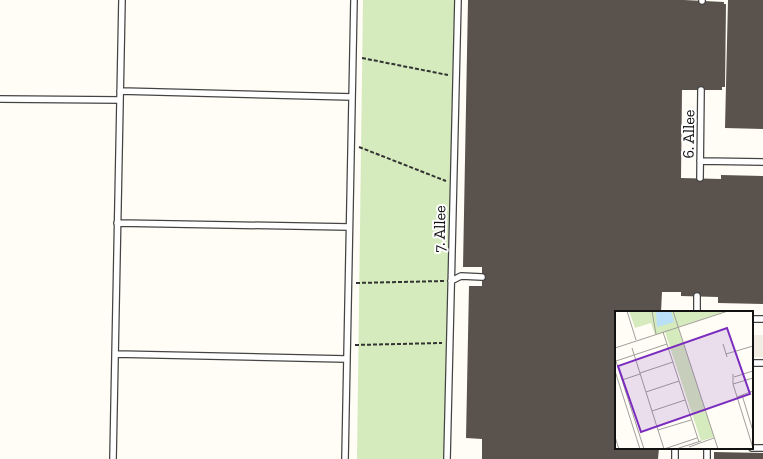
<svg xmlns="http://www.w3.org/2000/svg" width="763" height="459" font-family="'Zilla Slab',serif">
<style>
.green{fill:#d5ebbd}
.plaza{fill:#f1ede2}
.building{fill:#5a524d}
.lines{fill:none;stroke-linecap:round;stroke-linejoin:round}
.service-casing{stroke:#444;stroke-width:8}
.path{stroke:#333;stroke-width:2;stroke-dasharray:4 2;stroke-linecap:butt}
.service{stroke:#fff;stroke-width:5.5}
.labels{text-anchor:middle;stroke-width:4;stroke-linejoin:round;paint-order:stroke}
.street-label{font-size:16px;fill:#111;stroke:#fff}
.inset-road{fill:none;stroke:#a09f9a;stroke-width:1}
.view{fill:#7b2cbf;fill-opacity:0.15;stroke:#7b2cbf;stroke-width:2}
.inset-edge{fill:none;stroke:#111;stroke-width:2}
</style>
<rect width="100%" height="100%" fill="#fffdf5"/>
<path class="green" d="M363,0H458L447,459H357Z"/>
<path class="plaza" d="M752,335H763V357H752Z"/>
<path class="building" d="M468,0H684L724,2V4H726L725,87H722V90H682L681,178L721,179V175L763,176V304L718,303V297L681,296V292H662L661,312H616V448H659L658,459H482V439L466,438L469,286H482V267H463Z
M728,0H763V129L725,128Z
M714,452L763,453V459H714Z"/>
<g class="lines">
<g class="service-casing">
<path id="service" d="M702,1V0
M120,91L352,97
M0,99L120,100
M700,161L763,162
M700,178L701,90
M117,223L349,227
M451,281L461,276L482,277
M697,312V296
M752,319H763
M115,354L346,359
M752,363H763
M752,448H763
M113,459L122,0
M345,459L354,0
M447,459L458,0
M675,459V448
M707,459V448"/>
</g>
<path class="path" d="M362,58L448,75
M359,147L446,181
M356,283L444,281
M355,345L442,343"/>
<use href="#service" class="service"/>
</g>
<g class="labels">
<g class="street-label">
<text transform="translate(688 134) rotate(-89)" y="6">6. Allee</text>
<text transform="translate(439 229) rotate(-89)" y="6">7. Allee</text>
</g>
</g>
<g transform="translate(615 311)">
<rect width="138" height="138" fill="#fffdf5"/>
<path d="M14,0H113L63,16L99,126L86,130L50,21L40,24L36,12L20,17Z" fill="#d5ebbd"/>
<path d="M41,0H56L59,11L42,16Z" fill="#b9e0f7"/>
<path class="inset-road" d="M12,0L21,29M37,0L41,23M58,0L103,138M48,21L84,131M108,33L112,46M0,37L113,0M17,37L49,138M111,43L138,35M0,47L29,138M1,50L52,33M0,60L25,138M25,62L58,51M118,63V73L138,137M119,66L138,60M7,69L25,63M118,73L138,67M31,81L64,70M127,84L138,120M122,86L138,80M37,100L70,89M43,119L76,109M0,126L4,138M74,136L99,127M49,138L82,127M61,138L86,130"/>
<path class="view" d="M112,17L135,83L26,121L3,55Z"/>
<rect width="138" height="138" class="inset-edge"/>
</g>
</svg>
